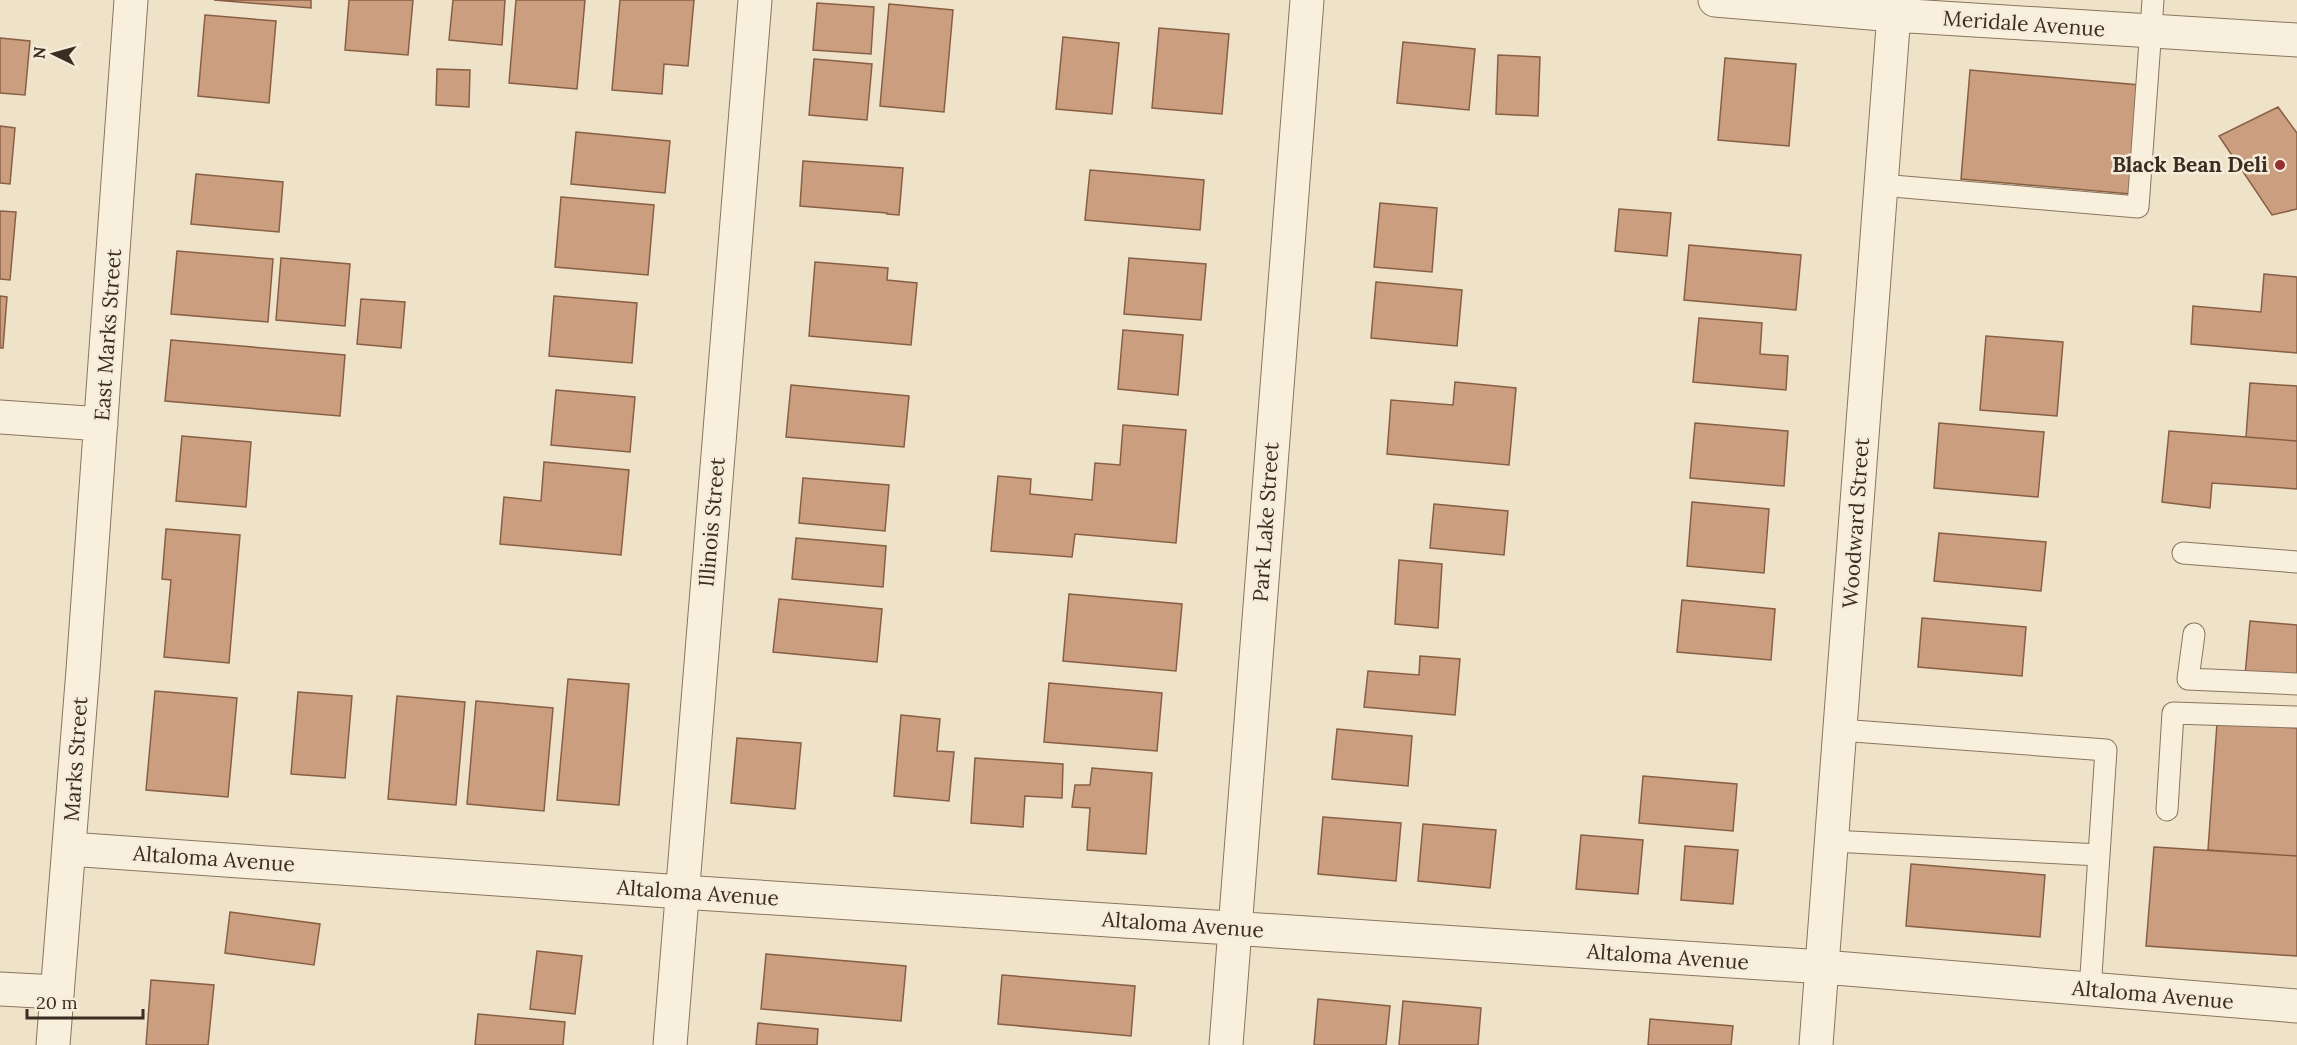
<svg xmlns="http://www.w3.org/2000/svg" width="2297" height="1045" font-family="Lora,serif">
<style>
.building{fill:#cb9e80;stroke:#895f44;stroke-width:1.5}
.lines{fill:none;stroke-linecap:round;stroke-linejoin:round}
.service-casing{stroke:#8a755e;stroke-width:23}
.minor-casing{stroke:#8a755e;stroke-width:35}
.service{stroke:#f8f0dd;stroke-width:21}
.minor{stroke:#f8f0dd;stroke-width:33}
.poi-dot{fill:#973032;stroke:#f5edd9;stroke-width:2}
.labels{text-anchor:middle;stroke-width:5;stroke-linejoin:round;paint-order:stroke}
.street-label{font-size:21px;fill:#3b2d21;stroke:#f5edd9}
.poi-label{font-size:21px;font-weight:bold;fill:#3b2d21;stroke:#f5edd9;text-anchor:end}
</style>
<rect width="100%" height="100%" fill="#eee2c9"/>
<path class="building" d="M214,0H311V8Z
M349,0H413L408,55L345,50Z
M453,0H505L502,45L449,40Z
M516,0H585L577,89L509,83Z
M620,0H694L688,66L664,64L662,94L612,90Z
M817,3L874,7L871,54L813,50Z
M889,4L953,10L944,112L880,106Z
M205,15L276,21L269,103L198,96Z
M1159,28L1229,34L1222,114L1152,108Z
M1063,37L1119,43L1112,114L1056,109Z
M0,38L30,41L25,95L0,93Z
M1403,42L1475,49L1469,110L1397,103Z
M1498,55L1540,57L1538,116L1496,114Z
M1725,58L1796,64L1789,146L1718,140Z
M814,59L872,64L867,120L809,115Z
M437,69L470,70L469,107L436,105Z
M1970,70L2140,85L2131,194L1961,179Z
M2278,107L2297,133V209L2272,215L2219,136Z
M0,126L15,128L10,184L0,183Z
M576,132L670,141L665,193L571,184Z
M803,161L903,168L899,215L887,214V213L800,206Z
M1090,170L1204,180L1200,230L1085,220Z
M196,174L283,182L279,232L191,224Z
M561,197L654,205L648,275L555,267Z
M1380,203L1437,208L1432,272L1374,267Z
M1619,209L1671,213L1667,256L1615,251Z
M0,211L16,212L10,280L0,279Z
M1689,245L1801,255L1796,310L1684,300Z
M177,251L273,259L268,322L171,314Z
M281,258L350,264L345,326L276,320Z
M1129,258L1206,264L1201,320L1124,314Z
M815,262L888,268L887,280L917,283L911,345L809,336Z
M2264,274L2297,277V353L2191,344L2193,306L2261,312Z
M1376,282L1462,290L1457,346L1371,338Z
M0,296L7,297L3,348H0Z
M554,296L637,303L632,363L549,356Z
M361,299L405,302L401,348L357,344Z
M1699,318L1762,323L1760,354L1788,356L1786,390L1693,382Z
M1123,330L1183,335L1178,395L1118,389Z
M1986,336L2063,342L2057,416L1980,410Z
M171,340L345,355L340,416L165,401Z
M1455,382L1516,388L1509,465L1387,454L1391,400L1453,405Z
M2250,383L2297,386V441L2246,437Z
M791,385L909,396L904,447L786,437Z
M556,390L635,397L630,452L551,445Z
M1695,423L1788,431L1784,486L1690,478Z
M1939,423L2044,432L2038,497L1934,488Z
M1123,425L1186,430L1176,543L1075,534L1072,557L991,551L998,476L1031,479L1030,494L1092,500L1095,463L1120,465Z
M2169,431L2297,441V489L2212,483L2210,508L2162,502Z
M182,436L251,442L246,507L176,501Z
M544,462L629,470L621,555L500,544L504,497L541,501Z
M803,478L889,485L885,531L799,523Z
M1692,502L1769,509L1764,573L1687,566Z
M1434,504L1508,511L1504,555L1430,548Z
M166,529L240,535L229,663L164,657L171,580L162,579Z
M1939,533L2046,542L2041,591L1934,581Z
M796,538L886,546L883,587L792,579Z
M1399,560L1442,564L1438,628L1395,624Z
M1069,594L1182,604L1176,671L1063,661Z
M779,599L882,609L877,662L773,652Z
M1682,600L1775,609L1771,660L1677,652Z
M1922,618L2026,627L2022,676L1918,667Z
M2250,621L2297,625V680L2245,676Z
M1420,656L1460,659L1455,715L1364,707L1368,671L1419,675Z
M568,679L629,684L619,805L557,800Z
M1049,683L1162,693L1157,751L1044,742Z
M155,691L237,698L228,797L146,790Z
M298,692L352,696L345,778L291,774Z
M397,696L465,702L456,805L388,799Z
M476,701L553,708L544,811L467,804Z
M901,715L940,719L937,751L954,752L949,801L894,796Z
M2217,723L2297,728V856L2208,850Z
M1337,729L1412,736L1408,786L1332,779Z
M737,738L801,743L795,809L731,803Z
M975,758L1063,764L1062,798L1025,796L1023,827L971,823Z
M1092,768L1152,773L1146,854L1087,850L1090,808L1072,807L1075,785H1090Z
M1643,776L1737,784L1733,831L1639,823Z
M1323,817L1401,823L1396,881L1318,874Z
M1423,824L1496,830L1490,888L1418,881Z
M1581,835L1643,840L1638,894L1576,889Z
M1685,846L1738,850L1733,904L1681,900Z
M2154,847L2297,856V956L2146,946Z
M1911,864L2045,875L2040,937L1906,926Z
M230,912L320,924L314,965L225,953Z
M537,951L582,956L575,1014L530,1009Z
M766,954L906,966L901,1021L761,1009Z
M1002,975L1135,986L1131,1036L998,1024Z
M151,980L214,985L208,1045H146Z
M1318,999L1390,1006L1386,1045H1314Z
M1403,1001L1481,1008L1478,1045H1399Z
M478,1014L565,1022L563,1045H475Z
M1650,1019L1733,1026L1731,1045H1648Z
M758,1023L818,1029L817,1045H756Z"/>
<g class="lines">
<g class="service-casing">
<path id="service" d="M1881,185L2138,207L2153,0
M2183,553L2297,562
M2194,634L2188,679L2297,684
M2167,810L2173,713L2297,717
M1832,841L2099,855L2106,750L1840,730
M2090,990L2099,855"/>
</g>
<g class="minor-casing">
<path id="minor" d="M1715,0L1894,15L2297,40
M0,417L101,424
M69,849L682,892L1823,967L2297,1006
M0,989L57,992
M53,1045L83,670L131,0
M670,1045L755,0
M1226,1045L1307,0
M1816,1045L1895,0"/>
</g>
<use href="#service" class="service"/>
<use href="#minor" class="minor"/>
</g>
<circle class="poi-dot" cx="2280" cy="165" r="6"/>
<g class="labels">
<g class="street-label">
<text transform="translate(2024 24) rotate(4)" y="7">Meridale Avenue</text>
<text transform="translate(108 335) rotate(-86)" y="7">East Marks Street</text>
<text transform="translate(712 522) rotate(-85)" y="7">Illinois Street</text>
<text transform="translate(1266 522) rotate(-86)" y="7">Park Lake Street</text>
<text transform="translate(1856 523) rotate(-86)" y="7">Woodward Street</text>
<text transform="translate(76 759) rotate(-86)" y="7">Marks Street</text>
<text transform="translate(214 859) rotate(4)" y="7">Altaloma Avenue</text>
<text transform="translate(698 893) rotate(4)" y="7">Altaloma Avenue</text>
<text transform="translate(1183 925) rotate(4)" y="7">Altaloma Avenue</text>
<text transform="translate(1668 957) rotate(4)" y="7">Altaloma Avenue</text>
<text transform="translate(2153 995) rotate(5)" y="7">Altaloma Avenue</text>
</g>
<g class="poi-label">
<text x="2268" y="172">Black Bean Deli</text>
</g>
</g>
<g transform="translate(54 54) rotate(275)" stroke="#f5edd9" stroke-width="4.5" paint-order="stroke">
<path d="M0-4.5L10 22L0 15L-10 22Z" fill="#3b2d21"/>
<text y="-9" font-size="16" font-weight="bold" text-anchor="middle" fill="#3b2d21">N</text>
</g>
<path d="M27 1009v9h116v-9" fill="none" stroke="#3b2d21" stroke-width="3"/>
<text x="36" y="1009" font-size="18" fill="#3b2d21" stroke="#f5edd9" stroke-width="4.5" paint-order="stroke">20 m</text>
</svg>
